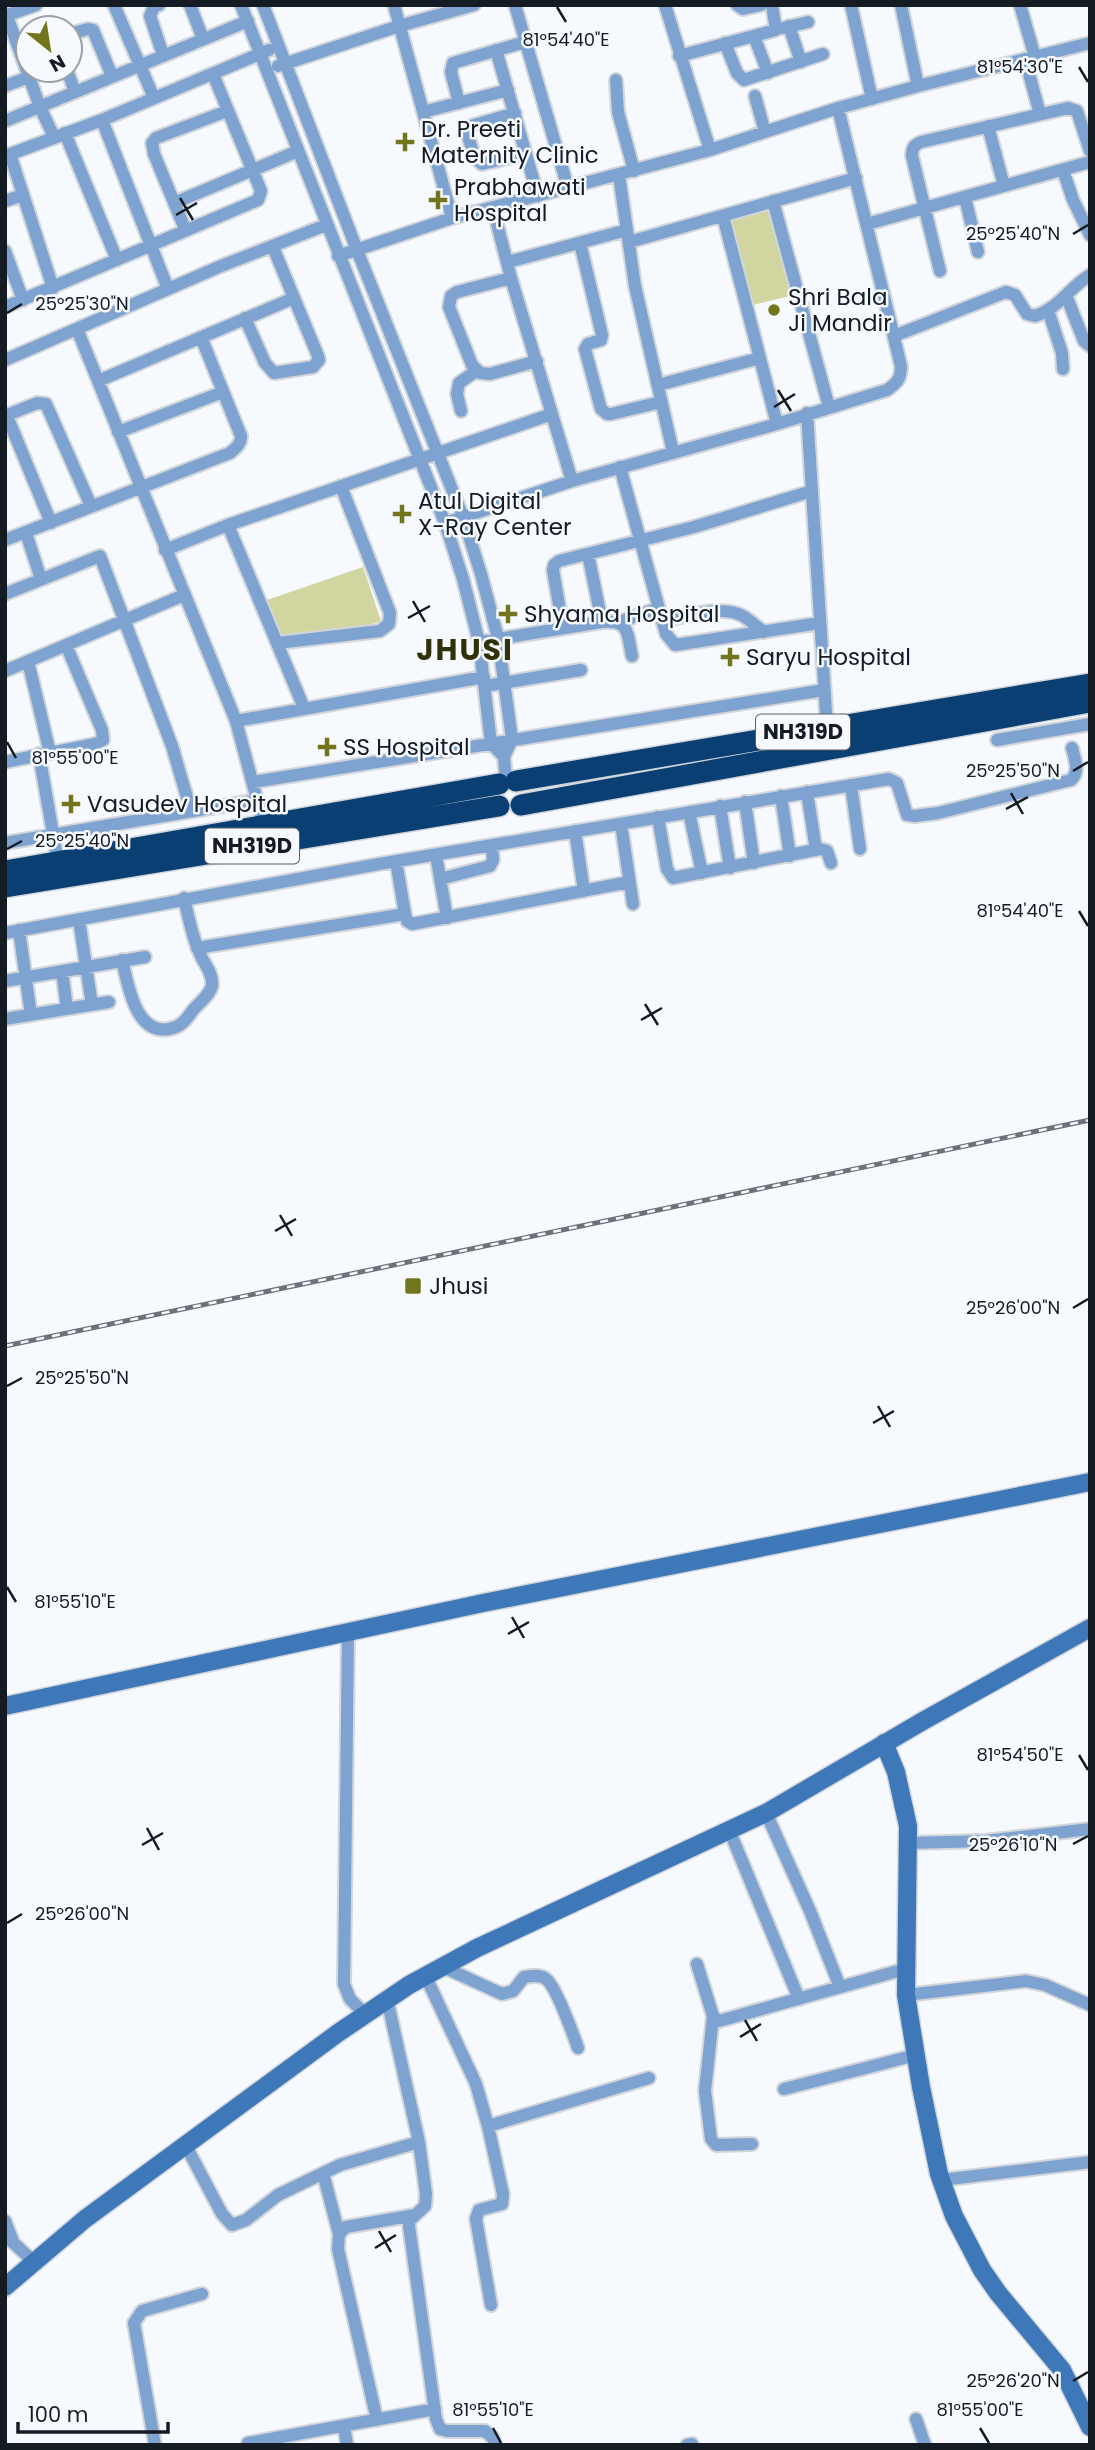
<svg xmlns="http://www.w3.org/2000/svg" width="1095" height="2450" font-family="Poppins,sans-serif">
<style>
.green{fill:#d1d5a0}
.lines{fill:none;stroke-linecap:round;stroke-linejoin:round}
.street-casing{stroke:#d2d6db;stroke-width:16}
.secondary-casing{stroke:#d2d6db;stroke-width:21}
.highway-casing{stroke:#d2d6db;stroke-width:24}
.street{stroke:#7ea3d0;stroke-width:12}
.secondary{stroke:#3e78b9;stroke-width:18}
.highway{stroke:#0a3f74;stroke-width:21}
.rail-casing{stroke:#6c7278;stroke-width:5}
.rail{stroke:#f6fafe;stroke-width:2.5;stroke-dasharray:8;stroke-linecap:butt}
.ticks{fill:none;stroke:#151b22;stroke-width:2.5}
.poi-dot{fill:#72751c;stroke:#f6fafe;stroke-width:2.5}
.labels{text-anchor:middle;stroke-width:5;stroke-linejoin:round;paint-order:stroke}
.shield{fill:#f6fafe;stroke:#585e64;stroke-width:2}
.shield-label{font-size:21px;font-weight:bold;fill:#151b22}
.poi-label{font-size:23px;fill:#151b22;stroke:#f6fafe;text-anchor:start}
.district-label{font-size:30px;font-weight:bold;letter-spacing:2px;fill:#303107;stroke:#f6fafe}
.ticks-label{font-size:18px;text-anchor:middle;fill:#151b22;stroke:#f6fafe;stroke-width:5;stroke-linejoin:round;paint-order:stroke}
</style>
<rect width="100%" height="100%" fill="#f6fafe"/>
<path class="green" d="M771,208L794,295L749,306L727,219Z
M363,567L381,621L335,637L280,640L267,600Z"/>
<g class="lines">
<g class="street-casing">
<path id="street" d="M114,5L154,98
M159,5L154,7L150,16L163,55
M190,5L203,39
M241,5L445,523L463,579L479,642L491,743L504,757
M263,5L357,250L463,517L481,574L498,638L512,739L504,757L506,780
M394,5L452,218
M515,5L568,188
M665,5L710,150
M737,5L743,9L761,5
M851,5L872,99
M901,5L918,86
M1020,5L1035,57
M5,16L36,5
M7,16L40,107L54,137
M789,26L801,62
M783,28L808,22
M70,34L88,29L93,30L112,76
M754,36L768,73
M725,43L737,73L744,80L823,54
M496,50L538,196
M679,56L776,30L772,5
M1025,59L1040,114
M278,66L399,26L474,5
M67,70L75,92
M616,80L618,112L634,171
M5,86L29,77
M755,96L765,132
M459,103L451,72L453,63L525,42
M423,112L508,90
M515,113L471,126L467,132C470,143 473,158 482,164L526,154
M102,120L168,289
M5,121L248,21
M988,126L1004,186
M65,133L117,260
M10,154L53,288
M5,156L102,120L269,50
M1063,170L1073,200L1090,235
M619,175L635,286L673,452
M965,197L978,252
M5,201L23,195
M773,201L829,407
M174,203L298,151
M493,208L511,278L572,481
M723,216L777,424
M867,224L1090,162
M185,229L154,154L152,143L156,138L227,111
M629,242L856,178
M580,243L602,335L601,340L588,344L585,349L601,409L607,414H611L661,402
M5,251L23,300
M338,256L452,218L710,150L838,108L918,86L1090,43
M508,262L627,230
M940,271L912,156C912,148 914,145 921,142L1068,108L1077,111L1090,151
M511,278L457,292L451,296L449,307L472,365L480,373L490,374L537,361
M1066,295L1084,341L1090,346
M5,307L258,200L261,191L213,74
M1048,310L1062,353L1063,369
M245,318L265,363L274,373L313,367L319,360L318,356L294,298
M77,329L236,721L264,826
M894,336L1006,292L1015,295L1027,314L1035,316C1058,309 1070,287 1090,275
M5,360L221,266L326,225
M98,381L294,298L273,247
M658,385L760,358
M461,411L457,394L459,383L476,371
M807,413L827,728
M5,416L37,403L46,404L91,506
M7,416L51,523
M118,432L223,392
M620,467L666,634L675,645L820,623
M445,523L572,481L777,424L887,390C897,383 901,379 901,366L838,108
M228,525L304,708
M26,533L41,579
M5,540L230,453C237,447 241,444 241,436L201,337
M165,550L228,525L552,414
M5,594L100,556L172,746L191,811
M662,621C685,617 719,605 741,615C749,619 756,626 764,632
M602,622C630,620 627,633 632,656
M619,622L659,608
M563,628L553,570L554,565L559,561L694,527L812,491
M479,642L602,622L588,554
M277,643L380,631L389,624L390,613L341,486
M28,661L50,753
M5,671L184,595
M485,686L581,670
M236,721L484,677
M997,740L1090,724
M39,754L58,862
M5,762L95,744L103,740L102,730L66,645
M253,782L824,690
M851,785L860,849
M807,792L816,850
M781,796L790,856
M745,802L754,863
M720,806L730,868
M689,812L702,873
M658,817L667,869L673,878L820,849L827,851L831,863
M621,824L633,904
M575,831L584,891
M5,843L258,800
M436,855L447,918
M396,861L405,914L407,921L412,924L629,882
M440,879L490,866L493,860L492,845
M79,920L92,1005
M19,930L31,1015
M5,933L379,864L889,779L897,783L907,815L915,816L938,813L1071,780C1080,772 1075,759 1072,748
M197,948L405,914
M122,960C128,984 135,1035 169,1029C181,1027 186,1020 193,1010C199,1003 211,994 212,985C213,976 207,967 203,960C193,941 189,919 184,898
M62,971L67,1009
M5,981L145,957
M5,1019L109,1002
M348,1632L344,1984L350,1999L365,2014
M766,1813L810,1911L840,1987
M730,1832L799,1999
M909,1843L985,1841L1090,1829
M697,1964L713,2016L719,2021L905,1969
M441,1966L502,1994L513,1991L524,1977C531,1976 540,1974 546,1979C556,1986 573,2034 578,2048
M425,1975L476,2084L488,2126L503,2194L502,2204L479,2210L476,2219L491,2305
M906,1995L1026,1981L1045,1985L1090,2005
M387,1999L419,2142L426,2194L425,2206L410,2220L409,2226L436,2419L440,2429L447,2431H485L493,2438L495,2445
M713,2016L705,2091L711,2139L716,2145L752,2144
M784,2089L916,2055
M488,2126L649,2078
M185,2144L222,2214L232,2225L246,2220L278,2195L340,2165L419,2142
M323,2173L339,2234
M941,2180L1090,2162
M5,2221L12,2239
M5,2235L34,2262
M916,2419L925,2445
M377,2420L338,2249L339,2234L346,2227L415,2215
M344,2426L347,2445
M248,2443L435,2409
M155,2445L134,2323L142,2311L202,2294
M687,2445L692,2444"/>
</g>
<g class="secondary-casing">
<path id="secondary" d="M5,1706L483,1603L1090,1482
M884,1743L896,1772L908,1826L906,1995L921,2087L939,2174L954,2216L982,2270L998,2293L1062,2370L1090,2427
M5,2287L85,2219L338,2033L409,1985L477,1948L766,1813L923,1721L1090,1628"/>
</g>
<g class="highway-casing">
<path id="highway" d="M516,781L1090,684
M521,805L1090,702
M5,871L499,784
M5,887L499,806"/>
</g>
<use href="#street" class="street"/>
<use href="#secondary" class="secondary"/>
<use href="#highway" class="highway"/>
<g class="rail-casing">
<path id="rail" d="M5,1346L1090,1120"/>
</g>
<use href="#rail" class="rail"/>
</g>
<path class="ticks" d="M557,7L566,22M1079,67L1088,82M180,198L193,220M176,215L197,203M1073,234L1088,225M7,313L22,304M778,390L791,411M774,407L795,394M413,601L425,622M408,618L430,606M7,742L16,758M1073,771L1088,762M1011,793L1023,814M1006,809L1028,797M7,849L22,841M1079,911L1088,926M645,1004L658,1025M641,1020L662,1008M280,1215L292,1236M275,1231L296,1219M1073,1308L1088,1299M7,1386L22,1378M878,1406L890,1427M873,1423L894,1411M7,1587L16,1602M512,1617L524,1638M508,1634L529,1622M1079,1755L1088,1770M147,1828L159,1850M1073,1844L1088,1836M142,1845L163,1833M7,1923L22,1914M745,2020L757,2041M740,2037L761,2024M379,2231L391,2252M375,2248L396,2235M1073,2381L1088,2372M493,2428L501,2443M980,2428L989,2443"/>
<g class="poi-dot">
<path d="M401.5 131.5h7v7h7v7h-7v7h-7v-7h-7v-7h7z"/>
<path d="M434.5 189.5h7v7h7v7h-7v7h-7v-7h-7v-7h7z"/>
<circle cx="774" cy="310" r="7"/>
<path d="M398.5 503.5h7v7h7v7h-7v7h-7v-7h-7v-7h7z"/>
<path d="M504.5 603.5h7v7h7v7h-7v7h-7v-7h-7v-7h7z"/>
<path d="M726.5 646.5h7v7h7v7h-7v7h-7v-7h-7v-7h7z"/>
<path d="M323.5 736.5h7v7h7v7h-7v7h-7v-7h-7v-7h7z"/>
<path d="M67.5 793.5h7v7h7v7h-7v7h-7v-7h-7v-7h7z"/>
<rect x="404" y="1277" width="18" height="18" rx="3.5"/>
</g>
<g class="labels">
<g class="shield">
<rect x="756" y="714.5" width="94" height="35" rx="5"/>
<rect x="205" y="828.5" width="94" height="35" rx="5"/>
</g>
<g class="shield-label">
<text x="803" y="739">NH319D</text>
<text x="252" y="853">NH319D</text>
</g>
<g class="poi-label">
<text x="421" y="137">Dr. Preeti<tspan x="421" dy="26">Maternity Clinic</tspan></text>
<text x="454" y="195">Prabhawati<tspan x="454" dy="26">Hospital</tspan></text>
<text x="788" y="305">Shri Bala<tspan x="788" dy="26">Ji Mandir</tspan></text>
<text x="418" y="509">Atul Digital<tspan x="418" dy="26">X-Ray Center</tspan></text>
<text x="524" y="622">Shyama Hospital</text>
<text x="746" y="665">Saryu Hospital</text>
<text x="343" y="755">SS Hospital</text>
<text x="87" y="812">Vasudev Hospital</text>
<text x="429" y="1294">Jhusi</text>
</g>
<g class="district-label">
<text x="465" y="660">JHUSI</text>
</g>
</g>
<g class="ticks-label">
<text x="566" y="46">81°54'40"E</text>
<text x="1020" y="73">81°54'30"E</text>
<text x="1013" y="240">25°25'40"N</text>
<text x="82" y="310">25°25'30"N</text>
<text x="75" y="764">81°55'00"E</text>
<text x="1013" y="777">25°25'50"N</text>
<text x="82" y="847">25°25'40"N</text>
<text x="1020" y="917">81°54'40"E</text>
<text x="1013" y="1314">25°26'00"N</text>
<text x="82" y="1384">25°25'50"N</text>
<text x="75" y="1608">81°55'10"E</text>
<text x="1020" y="1761">81°54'50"E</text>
<text x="1013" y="1851">25°26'10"N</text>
<text x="82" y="1920">25°26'00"N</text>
<text x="1013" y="2387">25°26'20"N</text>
<text x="493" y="2416">81°55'10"E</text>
<text x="980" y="2416">81°55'00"E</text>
</g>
<rect width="1095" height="2450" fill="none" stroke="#151b22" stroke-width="14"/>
<g transform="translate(49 49) rotate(150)"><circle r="33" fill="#f6fafe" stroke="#9ca1a6" stroke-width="2"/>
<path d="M0-5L12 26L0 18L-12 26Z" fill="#72751c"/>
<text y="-10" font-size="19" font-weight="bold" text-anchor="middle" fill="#151b22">N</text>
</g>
<path d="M18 2422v10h150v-10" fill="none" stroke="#151b22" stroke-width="3.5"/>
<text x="28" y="2422" font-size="21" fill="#151b22" stroke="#f6fafe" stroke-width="5" paint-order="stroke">100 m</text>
</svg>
